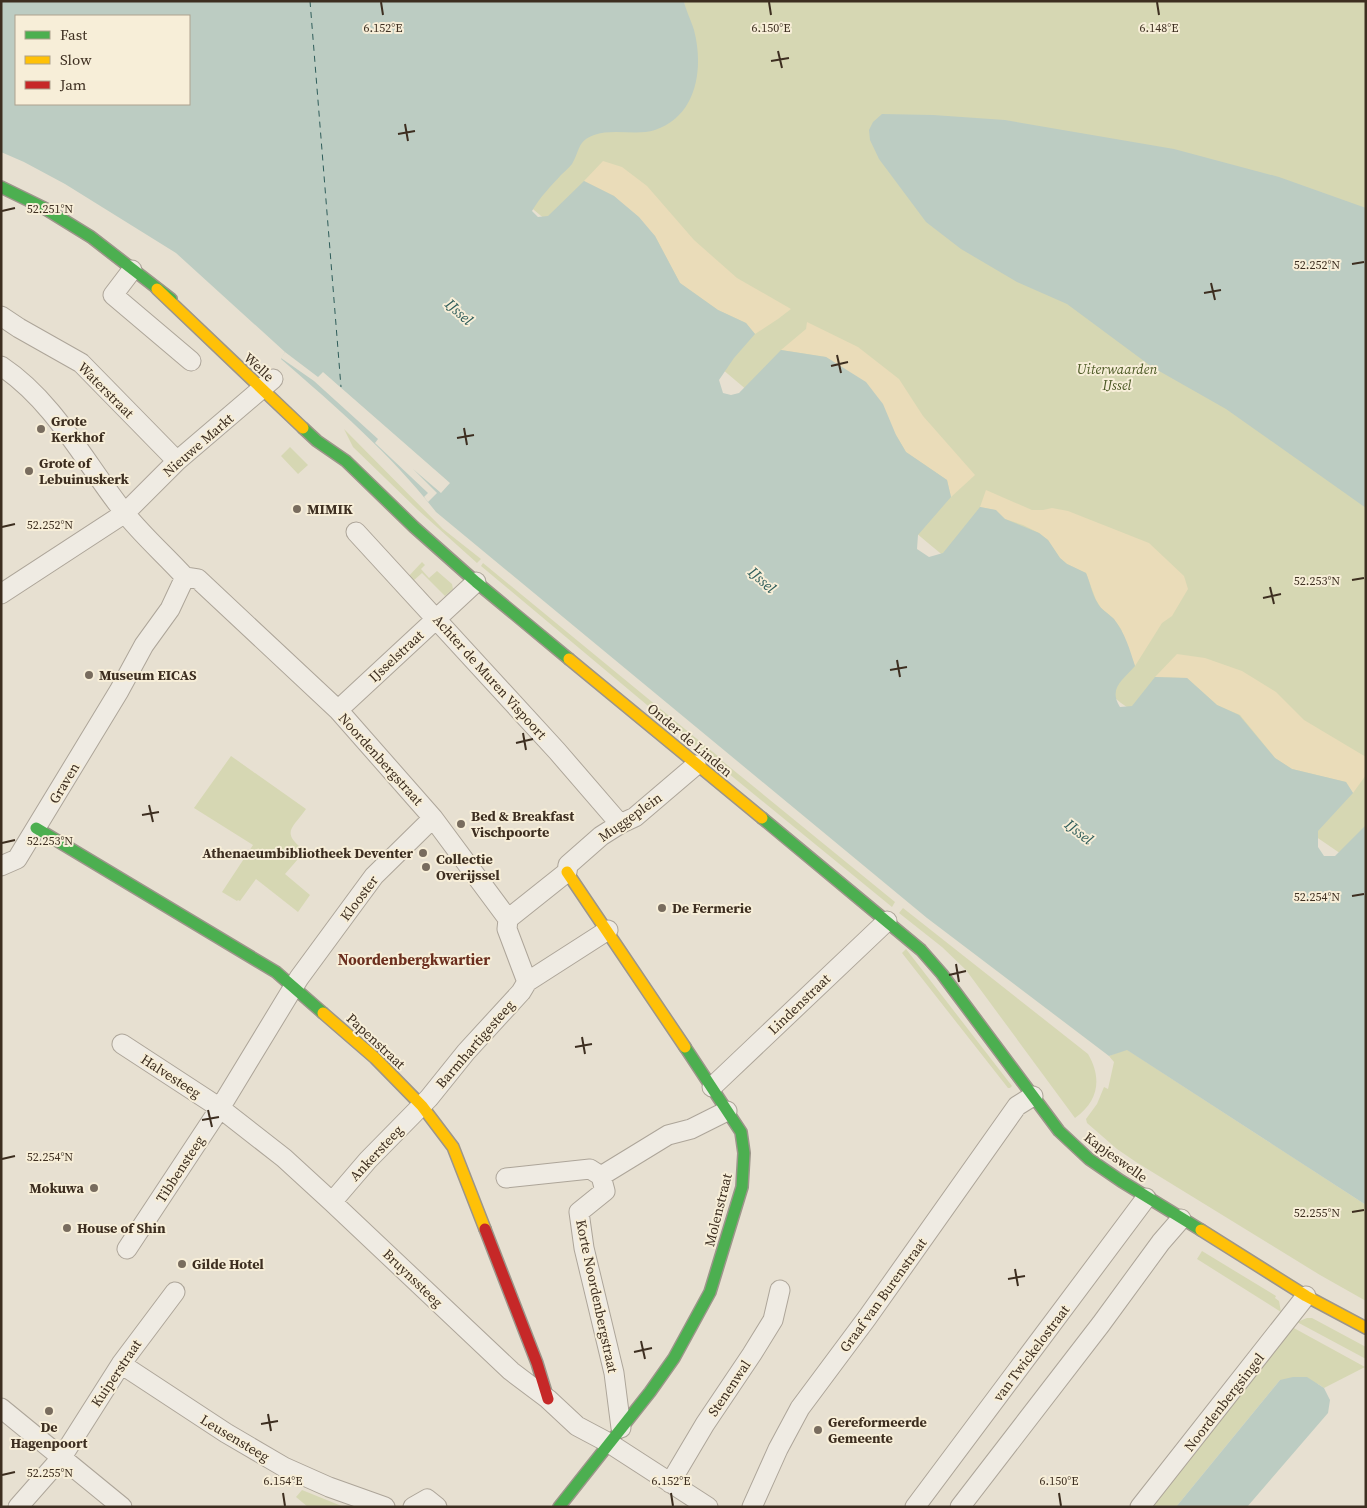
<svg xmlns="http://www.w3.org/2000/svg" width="1367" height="1508" font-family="'Source Serif 4',serif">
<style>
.green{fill:#d6d7b3}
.sand{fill:#eadcb9}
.water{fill:#bcccc2;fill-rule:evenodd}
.pier{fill:#e7e0d1}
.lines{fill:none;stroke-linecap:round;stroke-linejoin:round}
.ferry{stroke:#2f5d5a;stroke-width:1;stroke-dasharray:6 5;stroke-linecap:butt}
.street-casing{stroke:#ada599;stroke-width:21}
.fast-casing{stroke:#9c958a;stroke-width:14}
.slow-casing{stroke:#9c958a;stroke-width:14}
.jam-casing{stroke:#9c958a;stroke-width:14}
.street{stroke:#efebe3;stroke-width:19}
.fast{stroke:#4caf50;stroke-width:11}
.slow{stroke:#ffc107;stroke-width:11}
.jam{stroke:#c62828;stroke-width:11}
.ticks{fill:none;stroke:#3d2e20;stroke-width:2}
.poi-dot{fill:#786c5e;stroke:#f7eed8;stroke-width:2}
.labels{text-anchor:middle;stroke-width:4;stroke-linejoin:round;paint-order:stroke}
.street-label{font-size:14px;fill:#3d2e20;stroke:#f7eed8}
.park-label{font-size:14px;font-style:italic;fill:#4d5a26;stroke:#f7eed8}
.poi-label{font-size:14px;font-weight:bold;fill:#3d2e20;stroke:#f7eed8;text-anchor:start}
.water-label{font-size:15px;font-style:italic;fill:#2f5d5a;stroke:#f7eed8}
.neighbourhood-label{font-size:15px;font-weight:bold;fill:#6b2e1e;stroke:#f7eed8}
.ticks-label{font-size:12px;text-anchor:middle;fill:#3d2e20;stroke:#f7eed8;stroke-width:4;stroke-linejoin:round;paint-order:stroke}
</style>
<rect width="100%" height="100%" fill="#e7e0d1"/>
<path class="green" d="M316,1L686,11L684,1H1366V871L1121,703L928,543L534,210Z
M344,429L443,529L481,559L477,563L418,510L353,447Z
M290,447L308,465L298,474L281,456Z
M422,562L425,565L421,569L429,578L437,571L452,584L453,589L445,596L422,573L412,582L407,578Z
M483,563L719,757L715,762L481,566Z
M231,756L306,809C291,830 281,832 305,851L285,874L310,895L298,912L256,879L240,901L238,900L237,901L222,892L253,845L194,808Z
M721,760L895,902L892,907L717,764Z
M903,908L1088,1054C1102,1078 1099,1101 1075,1118L966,970L942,947L899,913Z
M906,949L1012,1086L1010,1088H1008L902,953Z
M1126,1049L1366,1205V1301L1320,1275L1136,1162L1117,1149L1087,1123L1086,1119L1097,1104L1104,1087L1108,1089L1114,1062L1109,1056Z
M1202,1251L1276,1296L1275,1298L1279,1301L1281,1312L1197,1259Z
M1307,1318H1312L1366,1347V1359L1297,1322Z
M1292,1327L1365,1367L1324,1388L1318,1384L1280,1380L1176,1507H1143Z
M302,1490L344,1507H308L296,1497Z"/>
<path class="sand" d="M603,161L622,167L647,186L694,240L737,278L791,309L778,319L755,334L746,323L718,310L680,283L655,236L614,196L584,181Z
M807,322L858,347L899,379L923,416L975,475L951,497L947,480L906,452L896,435L844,369L826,357L781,350L806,329Z
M986,490L1032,510H1043L1052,508L1068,511L1149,543L1184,576L1188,589L1172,616L1162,623L1135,666L1121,629L1113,618L1101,608L1096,600L1086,573L1067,564L1060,558L1048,540L1039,533L1023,525L1005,519L995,510L980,507Z
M1177,654L1205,658L1242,671L1276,692L1304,720L1366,757V775L1353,793L1346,782L1292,769L1275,758L1240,715L1217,705L1187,678L1155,677Z"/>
<path class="water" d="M1,1H684C686,11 691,20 694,30C704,68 697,116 655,130C636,136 613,128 594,135C577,141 580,151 572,164C569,168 565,171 561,175C551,186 540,197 532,211L538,217L548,216L584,181L614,196L639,217L655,236L680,283L718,310L746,323L755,334L734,358L719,380L723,393L731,395L739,393L781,350L826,357L866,382L883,404L896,435L906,452L947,480L951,497L918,535L917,549L929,557L943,553L980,507L996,510L1005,519L1039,533L1048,540L1060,558L1067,564L1086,573C1090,582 1092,594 1097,602C1101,610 1108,613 1114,619C1125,633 1130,650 1135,666C1123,680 1108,688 1120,707L1132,706L1155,677L1187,678L1217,705L1239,715L1275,758L1292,769L1346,782L1353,793L1318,831V847L1324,856H1335L1366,825V1205L1127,1050L1109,1056L927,918L436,512C390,453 337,408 281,359L285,352L176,253L65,184L24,162L1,152ZM16,16H189V104H16Z
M882,114L933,115L1005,120L1174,149L1279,177L1366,208V508L1226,409L1152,367L1067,304L1017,282L961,249L926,222L879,159L870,140L869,130L873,122Z
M1293,1377H1307L1324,1388L1330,1400L1328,1413L1247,1507H1176L1280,1380Z"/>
<path class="pier" d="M285,352L318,377L323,372L450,483L441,493L413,469L437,493L428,502L424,497L428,493L375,443L378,439L314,381L281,358Z"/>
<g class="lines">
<path class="ferry" d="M310,1L341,387"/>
<g class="street-casing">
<path id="street" d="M132,270L113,295L191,361
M1,316L19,328L81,363L177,461
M1,366C55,402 85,463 124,512C142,535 165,555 185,577
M356,532L557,751L620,824
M185,577L198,579L338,710L433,818L508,919L507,929L527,982
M1,594L125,513L177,461L273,379
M338,710L476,582
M1,866L17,859L119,691L144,645L170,609L185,577
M508,919L567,872L568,865L601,836L620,824L635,817L696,765
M122,1044L220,1108L284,1158L332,1202L511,1371L548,1399L577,1426L609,1443L708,1507
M712,1087L887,921
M601,1176L605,1191L579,1212L584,1248L614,1373L621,1428
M601,1176L668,1135L691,1129L727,1111
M506,1178L590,1169L601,1176
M332,1202L368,1160L429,1098L466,1052L521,992L527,982L608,930
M127,1249L220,1108L299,978L374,876L433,818
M121,1364L226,1433L284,1467L329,1487L385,1507
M1,1408L122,1507
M670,1483L705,1424L752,1354L773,1320L780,1290
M18,1507L62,1457L121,1364L175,1292
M413,1507L427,1499L437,1507
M752,1507L778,1449L800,1408L867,1318L1017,1106L1033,1096
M915,1507L1146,1198
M960,1507L1101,1324L1161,1242L1181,1219
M1140,1507L1306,1296"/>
</g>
<g class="fast-casing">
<path id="fast" d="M1,187L44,208L91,237L171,299
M303,428L317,441L346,461L414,527L476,582L569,659
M762,818L921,950L942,974L1059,1131L1089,1159L1121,1181L1201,1230
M36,828L276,972L323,1013
M559,1507L650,1392L674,1358L710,1292L742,1187L744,1153L741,1132L685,1047"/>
</g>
<g class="slow-casing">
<path id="slow" d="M157,289L303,428
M569,659L762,818
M567,872L685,1047
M323,1013L375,1058L422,1106L453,1147L485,1229
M1201,1230L1306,1296L1366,1328"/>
</g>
<g class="jam-casing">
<path id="jam" d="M485,1229L537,1363L548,1399"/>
</g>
<use href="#street" class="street"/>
<use href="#fast" class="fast"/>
<use href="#slow" class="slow"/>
<use href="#jam" class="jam"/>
</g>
<path class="ticks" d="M381,2L383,15M769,2L771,15M1157,2L1159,15M778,51L782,68M771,61L789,58M405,124L408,141M398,134L415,131M2,211L15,208M1352,264L1364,262M1211,283L1215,300M1204,293L1221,290M837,355L841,373M831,366L848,362M464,428L467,445M457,438L474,435M2,527L15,524M1352,580L1364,578M1270,587L1274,604M1263,598L1281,594M897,660L900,677M890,670L907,667M523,733L526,750M516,743L533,739M149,805L153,822M142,815L159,812M2,843L15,840M1352,896L1364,894M956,964L959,982M949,975L966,971M582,1037L585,1054M575,1047L592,1044M208,1110L212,1127M202,1120L219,1117M2,1159L15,1156M1352,1212L1364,1210M1015,1269L1018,1286M1008,1279L1025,1276M641,1341L645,1359M634,1352L652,1348M268,1414L271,1431M261,1424L278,1421M2,1475L15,1472M283,1493L285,1506M671,1493L673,1506M1059,1493L1061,1506"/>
<g class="poi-dot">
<circle cx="41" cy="429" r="5"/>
<circle cx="29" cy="471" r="5"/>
<circle cx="297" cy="509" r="5"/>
<circle cx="89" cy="675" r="5"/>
<circle cx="461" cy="824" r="5"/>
<circle cx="423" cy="853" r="5"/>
<circle cx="426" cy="867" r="5"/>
<circle cx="662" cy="908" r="5"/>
<circle cx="94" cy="1188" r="5"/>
<circle cx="67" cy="1228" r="5"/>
<circle cx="182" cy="1264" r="5"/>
<circle cx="49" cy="1411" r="5"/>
<circle cx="818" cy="1430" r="5"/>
</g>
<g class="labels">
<g class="street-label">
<text transform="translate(259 367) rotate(42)" y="5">Welle</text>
<text transform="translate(106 390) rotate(45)" y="5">Waterstraat</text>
<text transform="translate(198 445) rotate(-41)" y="5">Nieuwe Markt</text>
<text transform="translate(396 656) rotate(-43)" y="5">IJsselstraat</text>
<text transform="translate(490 677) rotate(48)" y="5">Achter de Muren Vispoort</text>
<text transform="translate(690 740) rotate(40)" y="5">Onder de Linden</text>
<text transform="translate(381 759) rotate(48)" y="5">Noordenbergstraat</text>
<text transform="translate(64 783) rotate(-59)" y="5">Graven</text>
<text transform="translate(630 817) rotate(-35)" y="5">Muggeplein</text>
<text transform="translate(359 898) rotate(-53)" y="5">Klooster</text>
<text transform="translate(799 1004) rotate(-44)" y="5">Lindenstraat</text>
<text transform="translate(376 1041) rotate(43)" y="5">Papenstraat</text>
<text transform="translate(475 1044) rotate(-49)" y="5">Barmhartigesteeg</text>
<text transform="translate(171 1076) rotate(33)" y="5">Halvesteeg</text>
<text transform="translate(376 1153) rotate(-47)" y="5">Ankersteeg</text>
<text transform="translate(1116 1157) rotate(36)" y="5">Kapjeswelle</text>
<text transform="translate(180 1169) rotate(-57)" y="5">Tibbensteeg</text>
<text transform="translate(718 1210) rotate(-76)" y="5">Molenstraat</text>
<text transform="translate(413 1278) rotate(44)" y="5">Bruynssteeg</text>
<text transform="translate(883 1295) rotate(-54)" y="5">Graaf van Burenstraat</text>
<text transform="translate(597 1296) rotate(78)" y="5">Korte Noordenbergstraat</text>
<text transform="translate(1031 1353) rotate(-53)" y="5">van Twickelostraat</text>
<text transform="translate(116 1373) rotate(-56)" y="5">Kuiperstraat</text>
<text transform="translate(729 1388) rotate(-56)" y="5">Stenenwal</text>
<text transform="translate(1224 1402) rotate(-52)" y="5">Noordenbergsingel</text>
<text transform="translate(235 1438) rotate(31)" y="5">Leusensteeg</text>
</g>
<g class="park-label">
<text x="1117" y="374">Uiterwaarden<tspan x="1117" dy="16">IJssel</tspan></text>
</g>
<g class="poi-label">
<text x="51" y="426">Grote<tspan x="51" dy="16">Kerkhof</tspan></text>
<text x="39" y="468">Grote of<tspan x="39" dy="16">Lebuinuskerk</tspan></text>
<text x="307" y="514">MIMIK</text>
<text x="99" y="680">Museum EICAS</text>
<text x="471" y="821">Bed &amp; Breakfast<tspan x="471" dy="16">Vischpoorte</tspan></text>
<text x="413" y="858" text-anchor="end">Athenaeumbibliotheek Deventer</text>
<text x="436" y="864">Collectie<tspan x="436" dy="16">Overijssel</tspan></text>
<text x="672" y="913">De Fermerie</text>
<text x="84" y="1193" text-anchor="end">Mokuwa</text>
<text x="77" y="1233">House of Shin</text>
<text x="192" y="1269">Gilde Hotel</text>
<text x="828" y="1427">Gereformeerde<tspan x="828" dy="16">Gemeente</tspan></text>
<text x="49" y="1432" text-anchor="middle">De<tspan x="49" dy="16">Hagenpoort</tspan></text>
</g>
<g class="water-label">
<text transform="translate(459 312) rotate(42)" y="5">IJssel</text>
<text transform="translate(762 580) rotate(42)" y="5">IJssel</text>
<text transform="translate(1079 832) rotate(38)" y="5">IJssel</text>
</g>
<g class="neighbourhood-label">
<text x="414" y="965">Noordenbergkwartier</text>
</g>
</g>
<g class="ticks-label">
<text x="383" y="32">6.152°E</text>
<text x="771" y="32">6.150°E</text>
<text x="1159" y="32">6.148°E</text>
<text x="50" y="213">52.251°N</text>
<text x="1317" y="269">52.252°N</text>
<text x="50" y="529">52.252°N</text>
<text x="1317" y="585">52.253°N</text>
<text x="50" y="845">52.253°N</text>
<text x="1317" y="901">52.254°N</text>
<text x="50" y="1161">52.254°N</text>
<text x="1317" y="1217">52.255°N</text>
<text x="50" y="1477">52.255°N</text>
<text x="283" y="1485">6.154°E</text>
<text x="671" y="1485">6.152°E</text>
<text x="1059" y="1485">6.150°E</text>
</g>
<rect width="1367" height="1508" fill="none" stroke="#3d2e20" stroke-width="5"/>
<rect x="15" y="15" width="175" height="90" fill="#f7eed8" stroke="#ada18e"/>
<rect x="25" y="31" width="25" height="8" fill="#4caf50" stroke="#ada18e"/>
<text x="60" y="40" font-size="15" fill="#3d2e20">Fast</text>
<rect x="25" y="56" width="25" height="8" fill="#ffc107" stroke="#ada18e"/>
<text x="60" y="65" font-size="15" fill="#3d2e20">Slow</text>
<rect x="25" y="81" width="25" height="8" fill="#c62828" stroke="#ada18e"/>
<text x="60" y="90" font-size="15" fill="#3d2e20">Jam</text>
</svg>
